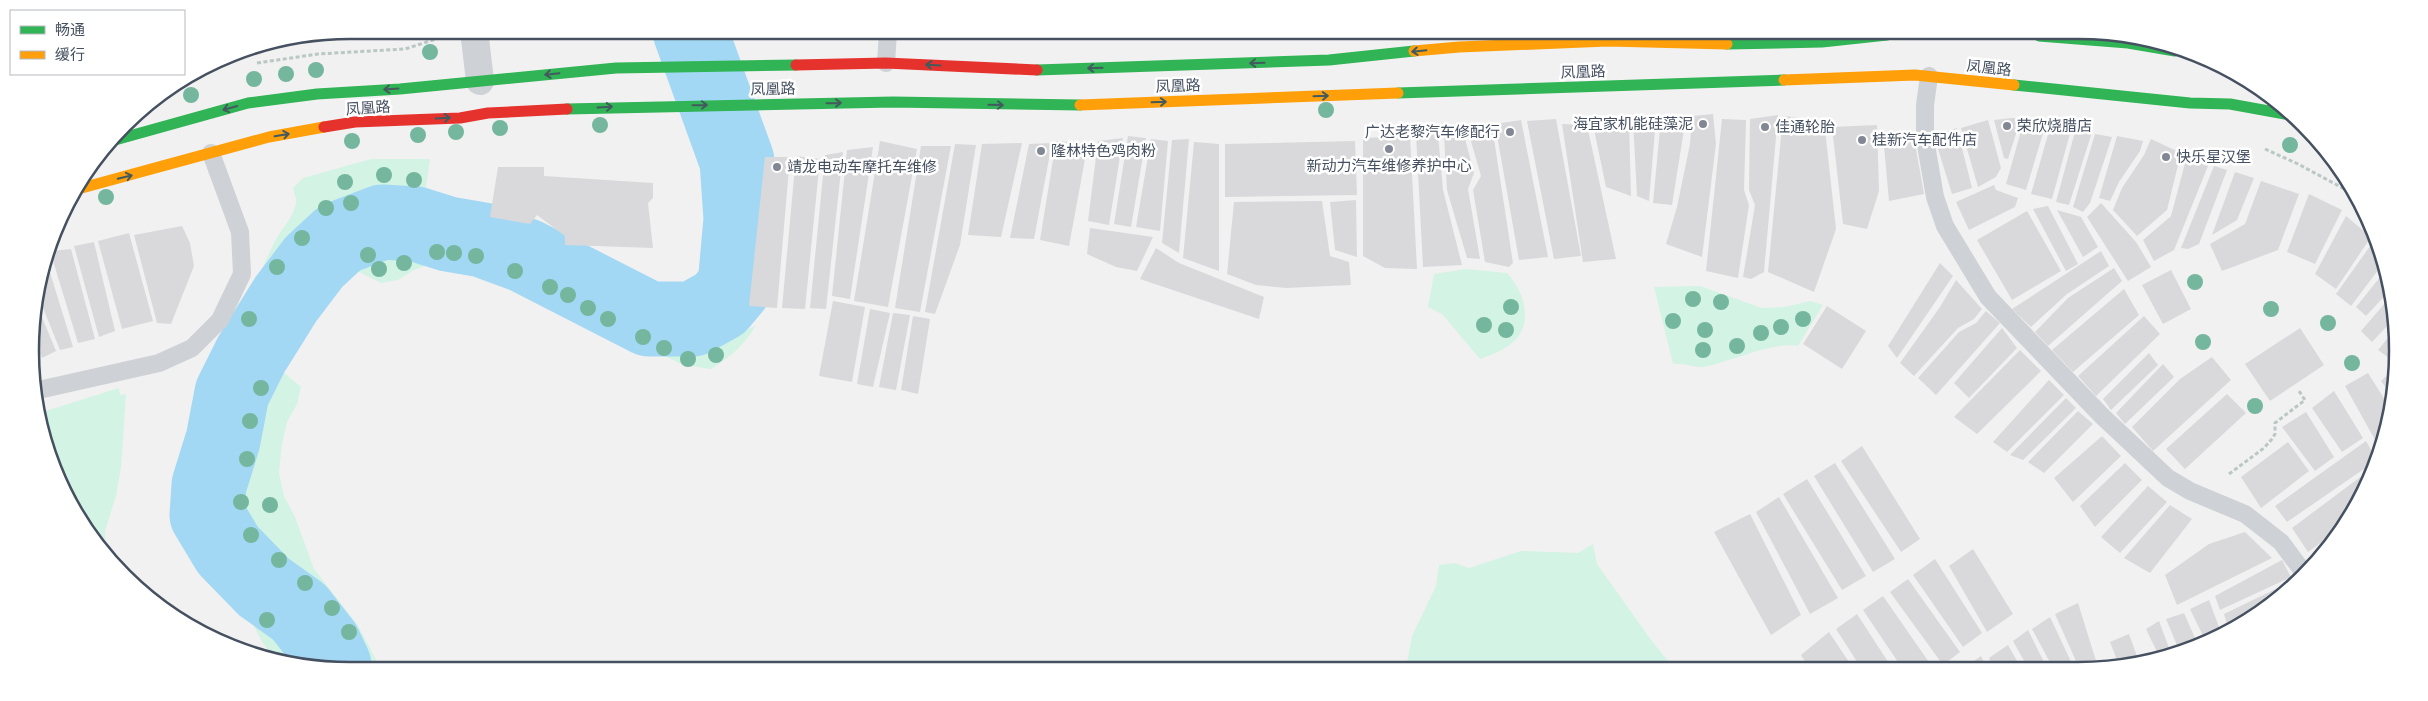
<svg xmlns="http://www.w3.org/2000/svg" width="2428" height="701" font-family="'Exo 2','Noto Sans SC',sans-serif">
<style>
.green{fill:#d3f3e4}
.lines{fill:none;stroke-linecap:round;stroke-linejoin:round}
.river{stroke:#a3d8f5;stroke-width:75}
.building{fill:#d9d9db}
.path{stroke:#b9c7c5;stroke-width:3;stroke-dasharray:4 2.5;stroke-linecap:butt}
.lane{stroke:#ced1d5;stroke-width:18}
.street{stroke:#ced1d5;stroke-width:28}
.fast{stroke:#30b455;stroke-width:11}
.slow{stroke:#ff9f0a;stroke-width:11}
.jam{stroke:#e5322d;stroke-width:11}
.tree{fill:#74b69e}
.oneway{stroke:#435a5f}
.poi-dot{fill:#828893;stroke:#fff;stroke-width:2}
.labels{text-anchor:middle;stroke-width:5;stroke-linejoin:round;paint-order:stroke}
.street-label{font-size:15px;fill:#455060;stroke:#fff}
.poi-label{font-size:15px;fill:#455060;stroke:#fff;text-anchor:start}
.rim{fill:none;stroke:#455060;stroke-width:2.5}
</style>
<rect width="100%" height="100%" fill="#f2f1f1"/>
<path class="green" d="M371,159H430L424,200C402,200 377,198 356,208C300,235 265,297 238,350L229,345C246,312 257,277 274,243C280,230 293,219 296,203C297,199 294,193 293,188L303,178Z
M401,235L484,250L508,258L646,332L683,350L701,353L712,351L730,335L740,334L756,325C744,346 730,357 711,369L683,365L515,282L468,265L442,260L414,270L398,280L381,283L353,269L340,266L328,271C347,250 372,240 401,235Z
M1466,269L1507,273C1521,288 1532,314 1520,334C1511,348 1494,354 1480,359L1442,314L1428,307L1434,274Z
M1700,286L1762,308L1785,307L1810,301L1823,305L1798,346C1773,341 1731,362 1703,367C1696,368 1684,363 1673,364L1654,287Z
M265,359L268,370L282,371L301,387L297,404L287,422L282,444L279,473L284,496L295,517L314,569L357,624L379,665H352L348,654L315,603L273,575L226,523L223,496L239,419L248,383Z
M119,388L120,395L126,394L121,467L116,496L105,531L106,555L96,545L41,434L39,413Z
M1593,544L1597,564L1651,640L1673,667H1406L1412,636L1436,586L1439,565L1455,563L1469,568L1521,551L1578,553Z
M248,594C278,612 305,635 323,665H288L276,660L262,642L250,618Z"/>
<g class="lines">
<path class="river" d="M334,665L324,644L299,612L264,587L228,550L207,515L209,485L223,440L232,393L251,355L286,299L314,262L340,238L382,222L416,224L448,234L483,240L526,256L649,319H693L720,304L735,286L741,219L737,161L690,31"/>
</g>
<path class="building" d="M1713,114L1716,144L1702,257L1666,244L1677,207L1690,144L1692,116Z
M1778,115L1764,272L1751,279L1743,277L1755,205L1749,190L1750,119Z
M1783,116L1824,120L1836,229L1814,292L1768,272Z
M1686,117L1672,205L1653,203L1661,118Z
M2025,117L2046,123L2026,190L2006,184Z
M2012,118H2021L2008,159L2004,158L1994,120Z
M1556,119L1581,256L1554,259L1527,121Z
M1656,119L1649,201L1637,196L1633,121Z
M1722,119L1746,120L1744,190L1749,205L1738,278L1706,271Z
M1521,120L1548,257L1519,260L1495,124Z
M1988,120L2001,168L1996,177L1978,187L1961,128Z
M1629,121L1631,196L1606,187L1593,125Z
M1562,124L1587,125L1616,259L1583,262Z
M2051,124L2071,130L2052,199L2031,194Z
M1877,125L1879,191L1867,229L1843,224L1832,127Z
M1492,126L1513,263L1509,267L1485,262L1473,190L1481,176L1468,131Z
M1957,128L1972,188L1952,194L1934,136Z
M2076,128L2092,132L2069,205L2056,202Z
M1463,131L1474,173L1468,189L1480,259L1467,258L1447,190L1444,135Z
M1913,132L1924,194L1889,201L1883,135Z
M1438,134L1443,190L1462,265L1423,267L1416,135Z
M2095,134L2112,137L2090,203L2083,212L2073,207Z
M1128,136L1146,138L1131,227L1114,224Z
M1410,136L1417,269L1385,268L1363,256V138Z
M2117,136L2143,141L2140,151L2119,182L2110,201L2099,198Z
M1123,138L1109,225L1088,221L1098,141Z
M1151,139L1168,141L1160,231L1136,227Z
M1189,139L1179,253L1162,243L1172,140Z
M2151,139L2181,153L2167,210L2137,236L2113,210L2122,188L2144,155Z
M880,141L917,149L888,307L854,301Z
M1056,141L1088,143L1069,246L1040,240Z
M1355,141L1357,195L1225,197V144Z
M1194,142L1219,144V271L1183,258Z
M1022,143L1001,237L968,235L982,144Z
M1052,143L1034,239L1010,238L1029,144Z
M955,144L976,145L960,245L935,314L925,312Z
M921,146H951L920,312L895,308Z
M873,147L850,299L832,296L847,150Z
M843,152L826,309L810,308L825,155Z
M796,156L820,159L805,309L782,308Z
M2187,156L2210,161L2174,250L2154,261L2143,240L2171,216Z
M765,157H790L777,308L749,306Z
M2214,166L2227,170L2199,244L2188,249L2181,248Z
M498,167H544V176L653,183V198L648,203L653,248L565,245V236L537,215L530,224L490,217Z
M2235,172L2254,178L2237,220L2212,235Z
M2261,181L2299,194L2278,250L2222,271L2210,244L2245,224Z
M1994,185L1996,190L2018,198L2015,207L1969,230L1956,202Z
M2309,194L2342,210L2315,264L2287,252Z
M1356,200L1357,257L1335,250L1330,202Z
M1322,201L1330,256L1349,262L1351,285L1286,288L1256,285L1227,274L1234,202Z
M2101,203L2136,242L2151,267L2128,281L2087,217Z
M2048,206L2078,264L2066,271L2033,209Z
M2057,210L2081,217L2098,247L2083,257Z
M2027,211L2061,271L2012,300L1977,240Z
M2346,216L2371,237L2336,289L2315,274Z
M182,226L190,243L194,266L171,324L157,323L134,235Z
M1090,228L1153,237L1137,271L1116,267L1087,254Z
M129,233L153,321L122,329L98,241Z
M94,242L115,331L99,337L74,246Z
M2373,242L2382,265L2351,306L2336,294Z
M1156,248L1179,263L1264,297L1259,319L1140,279Z
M71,249L95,339L78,343L51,254L52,251Z
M2101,251L2109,266L2067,294L2031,327L2012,309Z
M1940,263L1953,276L1897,358L1888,346Z
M48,266L73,347L60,350L39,298Z
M2114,268L2122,281L2048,346L2035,332L2068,298Z
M2171,270L2191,309L2163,324L2142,285Z
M2385,271L2392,288L2366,316L2356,307Z
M1956,280L1982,309L1974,319L1958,328L1914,376L1900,363L1940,307Z
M2124,289L2139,315L2073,372L2052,350Z
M2392,295V321L2372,342L2361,331Z
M833,301L865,307L852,382L819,376Z
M37,305L56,351L42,358L31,329Z
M1827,306L1866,331L1842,369L1803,344Z
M870,309L890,313L873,387L857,384Z
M1986,311L2000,323L1936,395L1918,378L1959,332L1976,323Z
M893,313L910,315L896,390L879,387Z
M913,316L930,319L918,394L901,390Z
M2144,316L2160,334L2096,396L2078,376Z
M2002,328L2017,348L1969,398L1954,383Z
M2300,328L2324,365L2270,401L2245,364Z
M2392,333V360L2378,350Z
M2020,350L2041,371L1977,434L1954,417Z
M2149,353L2158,365L2111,410L2103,399Z
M2212,357L2231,380L2153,451L2132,427L2180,379Z
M2163,364L2174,377L2125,424L2116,413Z
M2392,371V395L2381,381Z
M2368,373L2392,411L2379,447L2345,386Z
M2049,380L2064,395L2007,452L1993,442Z
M2334,391L2363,438L2342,452L2312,408Z
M2227,394L2246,413L2185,469L2166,449Z
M2066,398L2076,408L2023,460L2010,455Z
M2078,411L2093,424L2044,473L2028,462Z
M2306,412L2334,457L2315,471L2282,427Z
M2102,436L2121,456L2073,502L2054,478Z
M2366,441L2375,457L2374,462L2287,522L2275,506Z
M2288,442L2309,471L2261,508L2241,477Z
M1862,446L1920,539L1901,552L1841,461Z
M1835,463L1895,559L1873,572L1814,476Z
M2125,463L2142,480L2095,527L2080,506Z
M2371,469L2355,510L2342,527L2308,552L2292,528Z
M1807,479L1866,576L1842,590L1783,494Z
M2148,486L2167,502L2120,553L2101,537Z
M1779,497L1838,598L1810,614L1756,512Z
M2170,505L2192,519L2150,573L2124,558Z
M1750,514L1801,615L1771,635L1714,532Z
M2245,532L2272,558L2177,605L2165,575L2209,544Z
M1973,549L2013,614L1987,632L1949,566Z
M1935,559L1982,633L1963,647L1913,575Z
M2282,560L2291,577L2220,610L2215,596Z
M1908,579L1960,652L1943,665L1890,592Z
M2294,580L2296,583L2289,591L2229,631L2224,614Z
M1883,596L1933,668H1902L1863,610Z
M2209,600L2222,635L2206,642L2190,609Z
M2078,603L2097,664L2092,668H2079L2055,614Z
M2184,613L2198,645L2179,650L2166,619Z
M1857,614L1892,668H1861L1836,629Z
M2050,617L2074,668H2053L2032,629Z
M2159,621L2171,653L2159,656L2146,629Z
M2028,630L2047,668H2028L2013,641Z
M1829,632L1853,668H1809L1801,655Z
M2129,634L2139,662L2120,668L2110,642Z
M2008,645L2021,668H1994L1989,658Z
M1981,656L1987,668H1964Z"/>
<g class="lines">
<path class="path" d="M257,63L318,54L405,49L439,38
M2265,149L2298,164L2352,193
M2229,474L2264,448L2272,439L2275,434V423L2305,400L2299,391"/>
<path class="lane" d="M886,63L888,32
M1929,76L1925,105V139L1935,197L1945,226L1988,297L2102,416L2168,478L2190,491L2245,514L2281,542L2304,573
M43,389L159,363L192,348L220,320L242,274L240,232L211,153"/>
<path class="street" d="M474,30L480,81"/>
<path class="fast" d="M2039,36L2128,43L2175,51
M1727,44L1822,42L1887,35
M1037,70L1329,60L1414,51
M2014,85L2190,103L2230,104L2285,114
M1398,93L1784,80
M567,109L893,102L1080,105
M115,140L248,103L317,94L400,89L616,68L796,65"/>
<path class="slow" d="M1414,51L1459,47L1608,41L1727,44
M1784,80L1915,75L2014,85
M1080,105L1398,93
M78,189L269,137L324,127"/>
<path class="jam" d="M796,65L886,63L1037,70
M324,127L355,122L460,118L488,113L567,109"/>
</g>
<g class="tree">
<circle cx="430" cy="52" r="8"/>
<circle cx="316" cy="70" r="8"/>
<circle cx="286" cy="74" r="8"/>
<circle cx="254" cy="79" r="8"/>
<circle cx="191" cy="95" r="8"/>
<circle cx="1326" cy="110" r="8"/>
<circle cx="600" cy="125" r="8"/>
<circle cx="500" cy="128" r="8"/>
<circle cx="456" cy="132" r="8"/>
<circle cx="418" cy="135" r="8"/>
<circle cx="352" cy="141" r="8"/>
<circle cx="2290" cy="145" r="8"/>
<circle cx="384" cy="175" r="8"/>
<circle cx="414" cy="180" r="8"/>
<circle cx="345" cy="182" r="8"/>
<circle cx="106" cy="197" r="8"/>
<circle cx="351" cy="203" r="8"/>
<circle cx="326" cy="208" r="8"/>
<circle cx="302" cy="238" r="8"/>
<circle cx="437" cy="252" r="8"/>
<circle cx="454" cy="253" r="8"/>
<circle cx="368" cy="255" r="8"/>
<circle cx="476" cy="256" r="8"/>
<circle cx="404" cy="263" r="8"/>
<circle cx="277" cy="267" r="8"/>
<circle cx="379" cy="269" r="8"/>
<circle cx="515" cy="271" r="8"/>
<circle cx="2195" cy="282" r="8"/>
<circle cx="550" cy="287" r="8"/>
<circle cx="568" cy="295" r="8"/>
<circle cx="1693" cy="299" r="8"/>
<circle cx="1721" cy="302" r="8"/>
<circle cx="1511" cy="307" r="8"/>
<circle cx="588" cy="308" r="8"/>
<circle cx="2271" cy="309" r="8"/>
<circle cx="249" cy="319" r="8"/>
<circle cx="608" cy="319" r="8"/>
<circle cx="1803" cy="319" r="8"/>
<circle cx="1673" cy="321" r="8"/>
<circle cx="2328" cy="323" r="8"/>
<circle cx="1484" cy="325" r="8"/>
<circle cx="1781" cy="327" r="8"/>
<circle cx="1506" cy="330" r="8"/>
<circle cx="1705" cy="330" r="8"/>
<circle cx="1761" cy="333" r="8"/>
<circle cx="643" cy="337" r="8"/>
<circle cx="2203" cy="342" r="8"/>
<circle cx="1737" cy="346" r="8"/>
<circle cx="664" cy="348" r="8"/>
<circle cx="1703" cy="350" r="8"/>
<circle cx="716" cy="355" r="8"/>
<circle cx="688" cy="359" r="8"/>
<circle cx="2352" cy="363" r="8"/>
<circle cx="261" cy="388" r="8"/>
<circle cx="2255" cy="406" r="8"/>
<circle cx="250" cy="421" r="8"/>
<circle cx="247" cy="459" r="8"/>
<circle cx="241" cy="502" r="8"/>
<circle cx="270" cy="505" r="8"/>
<circle cx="251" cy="535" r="8"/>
<circle cx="279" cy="560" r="8"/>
<circle cx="305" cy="583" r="8"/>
<circle cx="332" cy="608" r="8"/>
<circle cx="267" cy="620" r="8"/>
<circle cx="349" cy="632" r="8"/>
</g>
<defs><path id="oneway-shaft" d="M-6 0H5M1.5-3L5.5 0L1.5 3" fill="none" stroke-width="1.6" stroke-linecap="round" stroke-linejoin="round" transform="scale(1.25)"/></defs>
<g class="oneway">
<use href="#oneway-shaft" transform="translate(1419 51) rotate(174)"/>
<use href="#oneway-shaft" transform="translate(1257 63) rotate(178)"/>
<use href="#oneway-shaft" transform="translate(933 65) rotate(-177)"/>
<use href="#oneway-shaft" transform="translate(1095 68) rotate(178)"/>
<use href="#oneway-shaft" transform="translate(552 74) rotate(174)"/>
<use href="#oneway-shaft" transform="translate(391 89) rotate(176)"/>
<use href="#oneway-shaft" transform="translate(1321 96) rotate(-2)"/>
<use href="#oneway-shaft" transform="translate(1159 102) rotate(-2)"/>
<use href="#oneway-shaft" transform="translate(834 103) rotate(-1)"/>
<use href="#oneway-shaft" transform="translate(700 105) rotate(-1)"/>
<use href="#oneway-shaft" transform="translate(996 105) rotate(1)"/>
<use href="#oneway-shaft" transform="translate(605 107) rotate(-3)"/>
<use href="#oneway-shaft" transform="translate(230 108) rotate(164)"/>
<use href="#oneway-shaft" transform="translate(443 118) rotate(-3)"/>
<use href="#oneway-shaft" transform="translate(282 135) rotate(-10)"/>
<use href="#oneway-shaft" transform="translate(125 177) rotate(-14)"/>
</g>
<g class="poi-dot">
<circle cx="1703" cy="124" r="5"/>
<circle cx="2007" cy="126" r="5"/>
<circle cx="1765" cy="127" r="5"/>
<circle cx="1510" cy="132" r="5"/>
<circle cx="1862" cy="140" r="5"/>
<circle cx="1389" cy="149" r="5"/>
<circle cx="1041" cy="151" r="5"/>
<circle cx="2166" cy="157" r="5"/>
<circle cx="777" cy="167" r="5"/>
</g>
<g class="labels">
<g class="street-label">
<text transform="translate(1989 68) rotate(6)" y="5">凤凰路</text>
<text transform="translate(1583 72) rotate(-2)" y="5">凤凰路</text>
<text transform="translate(1178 86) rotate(-2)" y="5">凤凰路</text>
<text transform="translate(773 89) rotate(-1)" y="5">凤凰路</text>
<text transform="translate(368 108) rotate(-4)" y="5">凤凰路</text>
</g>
<g class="poi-label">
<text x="1693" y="129" text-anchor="end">海宜家机能硅藻泥</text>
<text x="2017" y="131">荣欣烧腊店</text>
<text x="1775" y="132">佳通轮胎</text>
<text x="1500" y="137" text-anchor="end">广达老黎汽车修配行</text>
<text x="1872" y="145">桂新汽车配件店</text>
<text x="1051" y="156">隆林特色鸡肉粉</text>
<text x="2176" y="162">快乐星汉堡</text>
<text x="1389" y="171" text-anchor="middle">新动力汽车维修养护中心</text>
<text x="787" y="172">靖龙电动车摩托车维修</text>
</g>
</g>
<path d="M0 0H2428V701H0ZM350 39H2078A311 311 0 0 1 2389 350V351A311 311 0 0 1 2078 662H350A311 311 0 0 1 39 351V350A311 311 0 0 1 350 39Z" fill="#fff" fill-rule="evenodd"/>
<path class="rim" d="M350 39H2078A311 311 0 0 1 2389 350V351A311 311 0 0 1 2078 662H350A311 311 0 0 1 39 351V350A311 311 0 0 1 350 39Z"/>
<rect x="10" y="10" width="175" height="65" fill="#ffffff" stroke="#b5b9bf"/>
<rect x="20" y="26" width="25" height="8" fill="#30b455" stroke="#b5b9bf"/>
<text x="55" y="35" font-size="15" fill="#455060">畅通</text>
<rect x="20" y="51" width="25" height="8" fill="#ff9f0a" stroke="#b5b9bf"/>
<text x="55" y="60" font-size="15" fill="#455060">缓行</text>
</svg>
